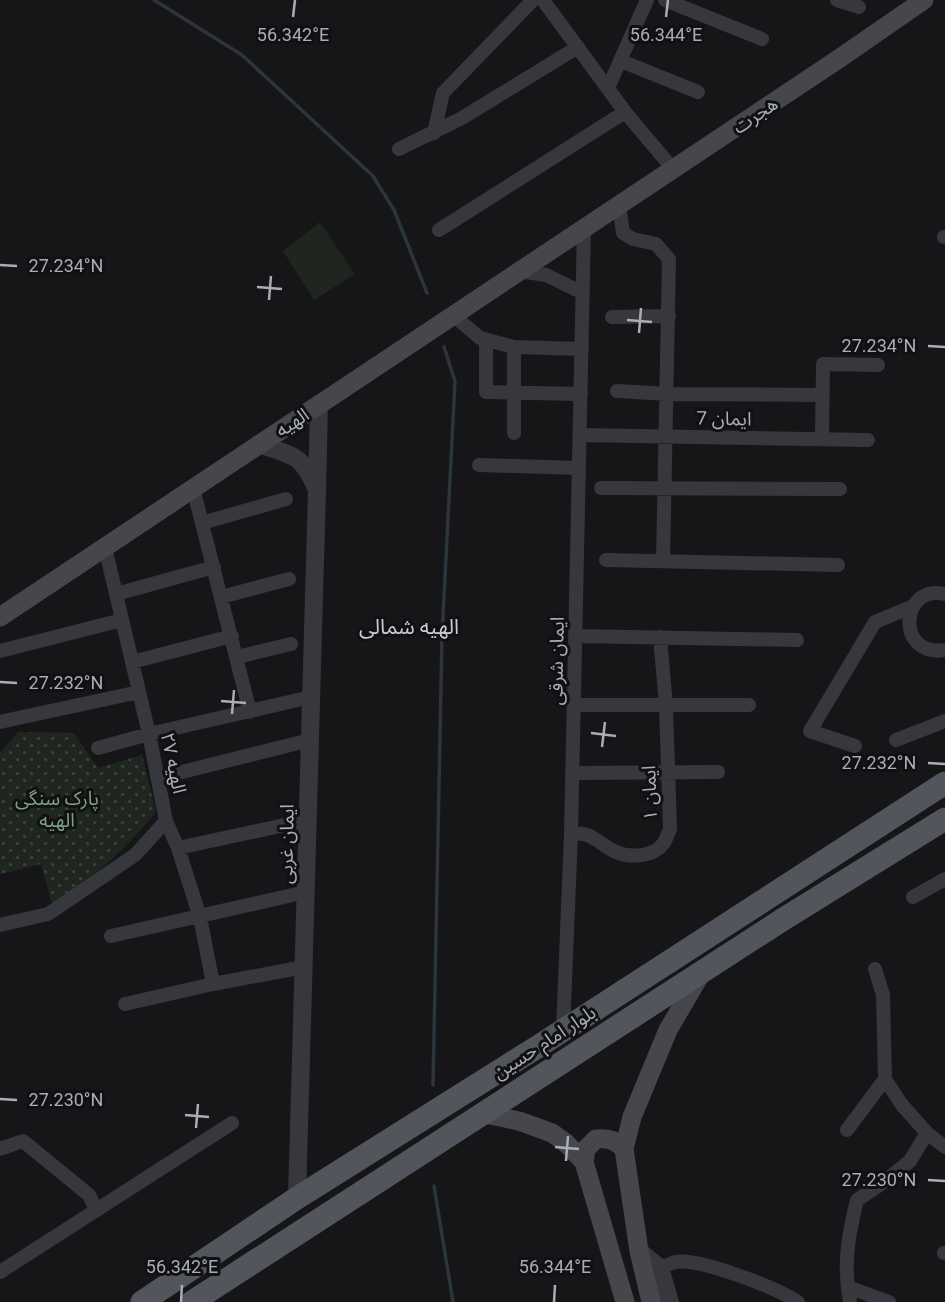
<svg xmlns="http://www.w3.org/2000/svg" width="945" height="1302" font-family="Roboto,'Noto Sans Arabic',sans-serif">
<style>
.park{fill:url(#park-dots)}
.garden{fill:#1e261f}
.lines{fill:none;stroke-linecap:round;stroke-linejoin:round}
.stream{stroke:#2c353c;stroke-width:3.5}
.minor{stroke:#37383d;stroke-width:14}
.tertiary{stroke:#37383d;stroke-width:18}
.secondary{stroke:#45474d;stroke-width:19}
.primary{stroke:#53555c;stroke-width:23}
.ticks{fill:none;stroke:#a8adb8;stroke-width:2.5}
.labels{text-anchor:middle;stroke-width:6;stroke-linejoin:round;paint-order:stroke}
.street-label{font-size:19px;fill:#a8adb8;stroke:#111113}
.park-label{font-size:19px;fill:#7fa381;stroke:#111113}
.neighbourhood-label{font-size:21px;fill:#c9ccd4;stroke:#111113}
.ticks-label{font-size:18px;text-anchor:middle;fill:#a8adb8;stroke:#111113;stroke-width:6;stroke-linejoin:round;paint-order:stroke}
</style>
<defs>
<pattern id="park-dots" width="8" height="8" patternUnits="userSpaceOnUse" patternTransform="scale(1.75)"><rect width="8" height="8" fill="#1e261f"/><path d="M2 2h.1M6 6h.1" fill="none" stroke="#3c433d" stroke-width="1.8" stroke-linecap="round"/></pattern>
</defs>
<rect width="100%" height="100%" fill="#161618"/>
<path class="park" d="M19,732L74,733L98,768L142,755L156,812C124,851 95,877 52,904L41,864L1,874L0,872V752Z"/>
<path class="garden" d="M320,222L355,274L314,300L283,251Z"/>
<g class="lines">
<path class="stream" d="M154,0L242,55L373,176L394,210L427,293
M433,1085L442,636L455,381L444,347
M434,1186L453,1302"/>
<path class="minor" d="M543,0L625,112L673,169
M665,0L762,39
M837,0L859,7
M621,61L698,92
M608,88L647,0
M434,133L443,93L533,0
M399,149L462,118L578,47
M619,205L623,233L633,239L656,244L669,259L663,561
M439,230L625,112
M944,237H945
M519,271L546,275L583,293
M453,315L480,338L514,347V433
M612,317L669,316
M486,340V392L581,394
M514,347L582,349
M617,391L668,394L822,395
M580,435L868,440
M822,439L823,364L878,365
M479,465L579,468
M193,488L250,712
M601,488L840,489
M202,523L286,499
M105,547L149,734L166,821L178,848L200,917L213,984
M606,560L838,565
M116,594L214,567
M945,594C899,584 896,658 945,650
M221,597L289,579
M576,636L797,640
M0,651L122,620
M237,657L291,644
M132,662L232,636
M574,705H749
M0,722L139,692
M896,740L945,721
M855,746L810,731L875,622L914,606
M98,748L149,734L311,697
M572,773L718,772
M158,778L310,740
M571,834C593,831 598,844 616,852C629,858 654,857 663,844C666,840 668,833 670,829L666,706L660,637
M178,848L308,820
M913,897L945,879
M0,925L48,914L135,855L166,821
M111,936L306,892
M875,969L883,995L885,1079L902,1105L927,1133L945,1147
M125,1004L213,984L304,967
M563,1030L571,834L584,228
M847,1130L885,1079
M0,1149L23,1141L89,1195L96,1210
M944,1253H945
M660,1268C665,1266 671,1263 676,1262C700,1258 777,1288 798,1302
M0,1272L232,1123
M848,1287L889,1302
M850,1302C843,1264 848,1237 857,1200L884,1182L910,1161L927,1133"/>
<path class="tertiary" d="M258,444C294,456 302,454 317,490L319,404
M297,1198L317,490
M639,1251L660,1268L670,1302"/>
<path class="secondary" d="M0,617L840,58L924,0
M485,1114L519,1121L552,1133L566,1143L584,1162L625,1302
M584,1162L586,1149L596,1139C608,1138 616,1140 624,1149
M651,1302L639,1251L624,1149L632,1117L668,1030L702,972"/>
<path class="primary" d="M142,1302L297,1198L542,1044L945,783
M192,1302L782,920L945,819"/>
</g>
<path class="ticks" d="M293,17L295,0M666,17L668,0M0,265L17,266M257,287L282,289M269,300L271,276M627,320L652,322M639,333L641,308M928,346L945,347M0,682L17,683M221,701L246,703M232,714L234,690M591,733L616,736M602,747L605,722M928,763L945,764M0,1099L17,1100M185,1115L209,1117M196,1128L198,1104M555,1147L579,1149M566,1161L568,1136M928,1180L945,1181M181,1302L182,1285M554,1302L555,1285"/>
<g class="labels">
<g class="street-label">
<text transform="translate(755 115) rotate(-34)" y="7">هجرت</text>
<text transform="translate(724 418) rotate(1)" y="7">ایمان 7</text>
<text transform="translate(292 422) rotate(-34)" y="7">الهیه</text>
<text transform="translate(556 661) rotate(-89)" y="7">ایمان شرقی</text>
<text transform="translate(174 763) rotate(78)" y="7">الهیه ۲۷</text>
<text transform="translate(649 793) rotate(-92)" y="7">ایمان ۱</text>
<text transform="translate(286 844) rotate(-89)" y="7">ایمان غربی</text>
<text transform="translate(544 1042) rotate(-33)" y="7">بلوار امام حسین</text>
</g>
<g class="park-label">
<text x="57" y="805">پارک سنگی<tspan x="57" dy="22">الهیه</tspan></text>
</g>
<g class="neighbourhood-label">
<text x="409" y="634">الهیه شمالی</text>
</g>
</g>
<g class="ticks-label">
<text x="293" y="41">56.342°E</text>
<text x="666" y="41">56.344°E</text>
<text x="66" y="272">27.234°N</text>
<text x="879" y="352">27.234°N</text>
<text x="66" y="689">27.232°N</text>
<text x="879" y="769">27.232°N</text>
<text x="66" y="1106">27.230°N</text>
<text x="879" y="1186">27.230°N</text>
<text x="182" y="1273">56.342°E</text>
<text x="555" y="1273">56.344°E</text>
</g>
</svg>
